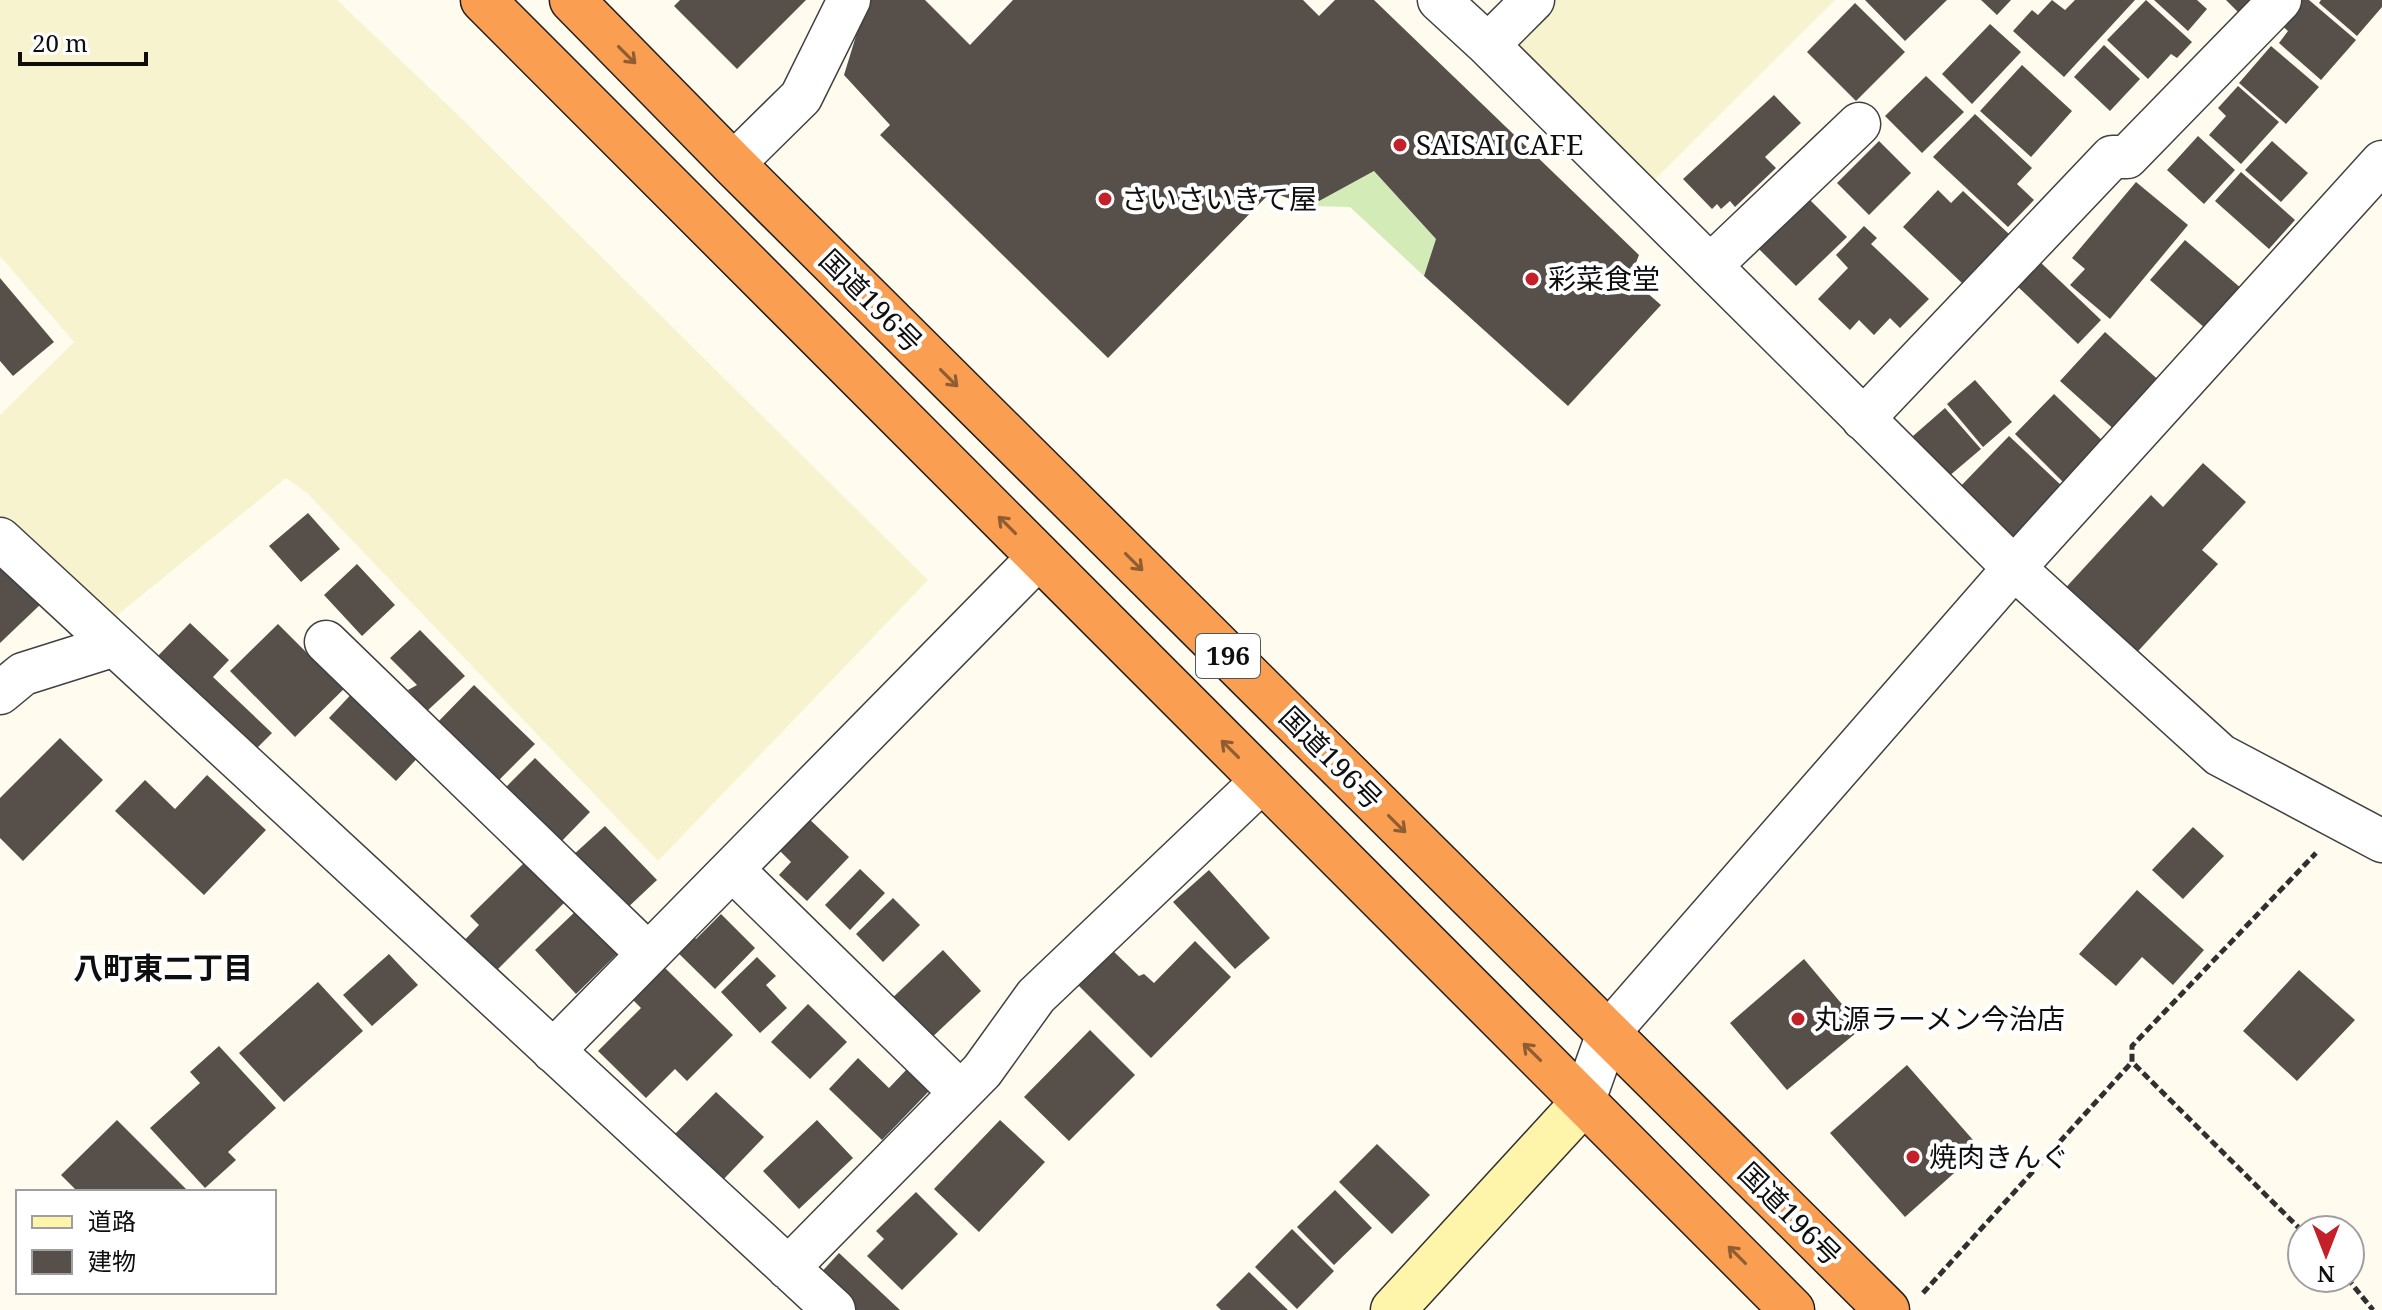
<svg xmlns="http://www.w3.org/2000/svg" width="2382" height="1310" font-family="'Noto Serif','Noto Sans JP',serif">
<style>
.farmland{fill:#f6f3ce}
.green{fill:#d3ebb7}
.building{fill:#574f4a}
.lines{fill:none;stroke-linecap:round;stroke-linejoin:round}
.street-casing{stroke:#414141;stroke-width:45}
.secondary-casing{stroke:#303030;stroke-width:47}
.highway-casing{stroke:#1f1f1f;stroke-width:47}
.path{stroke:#303030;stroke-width:5;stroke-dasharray:8 4;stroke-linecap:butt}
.street{stroke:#fff;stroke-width:42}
.secondary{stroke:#fff5aa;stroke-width:44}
.highway{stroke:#fa9e52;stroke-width:44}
.oneway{stroke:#905d33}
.poi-dot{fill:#c52029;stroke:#fff;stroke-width:3}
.labels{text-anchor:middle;stroke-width:8;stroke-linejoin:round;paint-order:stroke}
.shield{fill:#fff;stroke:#565656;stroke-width:2}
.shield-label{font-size:26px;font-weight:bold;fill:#0e0e0e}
.poi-label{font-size:28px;fill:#0e0e0e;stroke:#fff;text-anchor:start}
.street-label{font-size:28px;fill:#0e0e0e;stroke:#fff}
.neighbourhood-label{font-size:30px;font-weight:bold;fill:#0e0e0e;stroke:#fff}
</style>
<rect width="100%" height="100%" fill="#fffcef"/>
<path class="farmland" d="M0,0H337L456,113L928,580L658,861L307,493L286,478L110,621L0,520V415L74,342L0,256Z
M1546,0H1835L1653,181L1513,51Z"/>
<path class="green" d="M1374,171L1436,239L1424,276L1350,207L1310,206Z"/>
<path class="building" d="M680,0H806L737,69L674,6Z
M867,0H925L970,45L1013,0H1303L1319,16L1335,0H1374L1639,255L1630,278L1661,305L1568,406L1424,276L1436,239L1374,171L1310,206L1271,192L1108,358L880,135L890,125L844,75Z
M1865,0H1947L1905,41Z
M1981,0H2011L1997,15Z
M2052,0L2065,10L2075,0H2135L2064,77L2013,31L2032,10L2038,15Z
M2146,0L2192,42L2177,58L2171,54L2148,79L2107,40Z
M2154,0H2197L2207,9L2188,31Z
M2226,0H2256L2241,15Z
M2298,0H2309L2356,40L2321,80L2279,43L2288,31L2279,23Z
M2321,0H2382V7L2357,36L2319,3Z
M1855,3L1905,52L1856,101L1807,52Z
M1990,24L2021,52L1972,104L1942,74Z
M2104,45L2140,79L2110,111L2074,77Z
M2271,46L2319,87L2286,124L2239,83Z
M2022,65L2072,111L2031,157L1980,111Z
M1926,76L1964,112L1922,153L1885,116Z
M2238,86L2279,122L2241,164L2209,135L2226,116L2218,108Z
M1774,95L1801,123L1765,157L1776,168L1735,207L1730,201L1721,209L1717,204L1712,209L1683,179Z
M1975,114L2032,168L2017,184L2034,200L2008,227L1933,157Z
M2198,136L2235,170L2204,204L2167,170Z
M1879,141L1911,173L1869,215L1837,183Z
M2272,141L2308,173L2281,202L2245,170Z
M2241,172L2295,220L2269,249L2215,201Z
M2136,182L2188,225L2110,319L2070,285L2085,269L2072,258Z
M1938,190L1951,203L1963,191L2009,234L1962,283L1903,227Z
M1810,200L1847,237L1796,286L1759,249Z
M1864,226L1877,238L1871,244L1929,299L1900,328L1890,318L1874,335L1859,320L1850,330L1818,299L1848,268L1836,255Z
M2185,240L2242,289L2206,329L2150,280Z
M2038,260L2101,320L2078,344L2015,284Z
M0,278L54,342L13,376L0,361Z
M2105,332L2163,384L2118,433L2060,381Z
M1975,380L2012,422L1983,447L1947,404Z
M2054,394L2110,448L2069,488L2015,434Z
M1945,408L1981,449L1948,477L1913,436Z
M2009,436L2063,487L2010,541L1957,490Z
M2203,463L2246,502L2202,550L2218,564L2130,660L2059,595L2151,495L2163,507Z
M308,513L340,549L301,582L269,546Z
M0,558L43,602L0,643Z
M357,564L395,605L362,636L324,595Z
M190,623L229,660L213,677L272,733L250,755L153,661Z
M278,624L316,662L325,653L353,680L295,737L230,671Z
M420,630L465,676L427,711L408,690L417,685L390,658Z
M474,685L535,744L496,783L435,725Z
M358,687L425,750L396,781L329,718Z
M60,738L103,780L23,861L0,838V798Z
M535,758L590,812L557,846L501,792Z
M207,775L266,830L204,895L115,811L145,780L175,809Z
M804,814L849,857L807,901L779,875L791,862L774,845Z
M605,826L657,880L624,911L572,856Z
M2193,827L2224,856L2183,899L2152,870Z
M526,861L566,901L489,978L458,947L479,925L470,916Z
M860,869L885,893L850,930L825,905Z
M1209,870L1270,938L1235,969L1173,902Z
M2137,890L2204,950L2173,985L2142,957L2116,986L2079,954Z
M893,898L920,925L883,962L856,934Z
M578,909L620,951L576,994L535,950Z
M721,914L755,948L715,989L671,946L687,930L696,939Z
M1195,941L1231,977L1151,1058L1075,982L1110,948L1139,976L1144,974L1154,983Z
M943,950L981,991L926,1043L887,1003Z
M389,954L418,985L372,1026L343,995Z
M757,957L776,976L766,985L787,1008L760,1033L721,992Z
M1804,959L1862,1028L1787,1090L1730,1023Z
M665,968L733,1035L687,1081L675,1069L646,1098L598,1051L641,1008L633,1000Z
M2299,970L2355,1020L2297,1081L2243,1031Z
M318,982L363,1031L284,1102L239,1053Z
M808,1004L847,1042L810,1079L771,1042Z
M1090,1030L1135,1075L1069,1141L1024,1097Z
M219,1046L276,1108L228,1152L236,1160L205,1188L150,1128L200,1083L190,1072Z
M858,1058L889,1088L908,1068L931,1089L882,1140L829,1089Z
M1907,1065L1981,1149L1905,1217L1830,1133Z
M716,1092L764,1137L719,1184L671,1138Z
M117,1120L189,1192H78L61,1175Z
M817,1120L853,1158L799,1209L763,1171Z
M1000,1120L1045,1162L979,1232L934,1189Z
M1377,1144L1430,1195L1392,1234L1339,1182Z
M1335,1190L1372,1228L1334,1265L1297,1227Z
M916,1192L958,1234L902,1290L867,1256L884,1239L876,1231Z
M1292,1229L1334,1271L1297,1309L1255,1267Z
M839,1253L900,1310H852L817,1277Z
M1249,1272L1288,1310H1221L1216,1305Z"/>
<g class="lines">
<g class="street-casing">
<path id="street" d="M1439,0L1488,45L2014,568L2220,755L2382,841
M1488,45L1533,0
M733,164L801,97L849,0
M1710,266L1859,124
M1863,419L2112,157H2127L2280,0
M0,539L834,1310
M326,642L648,954
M0,693L23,674L115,645
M732,869L960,1092
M553,1051L1039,557
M1583,1103L1608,1033L2014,568L2382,162
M788,1268L982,1071L1036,996L1262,781"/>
</g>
<g class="secondary-casing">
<path id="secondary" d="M1393,1310L1583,1103"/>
</g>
<g class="highway-casing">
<path id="highway" d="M483,0L1792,1310
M572,0L733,164L1887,1310"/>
</g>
<path class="path" d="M2302,1231L2132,1062V1046L2316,853
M2347,1278L2373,1310
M1923,1293L2132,1062"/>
<use href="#street" class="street"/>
<use href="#secondary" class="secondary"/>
<use href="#highway" class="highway"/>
</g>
<defs><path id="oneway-shaft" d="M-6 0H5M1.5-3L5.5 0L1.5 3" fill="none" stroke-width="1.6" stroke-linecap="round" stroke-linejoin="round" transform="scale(2)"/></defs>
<g class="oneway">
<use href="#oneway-shaft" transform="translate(627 55) rotate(45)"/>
<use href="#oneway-shaft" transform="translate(949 378) rotate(45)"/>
<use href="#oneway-shaft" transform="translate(1007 525) rotate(-135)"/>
<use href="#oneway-shaft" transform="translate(1134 562) rotate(45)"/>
<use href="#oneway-shaft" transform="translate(1230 749) rotate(-135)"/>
<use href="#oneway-shaft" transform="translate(1397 824) rotate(45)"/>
<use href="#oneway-shaft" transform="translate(1532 1052) rotate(-135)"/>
<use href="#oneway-shaft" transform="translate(1737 1255) rotate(-135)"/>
</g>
<g class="poi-dot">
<circle cx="1400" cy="145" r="8"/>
<circle cx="1105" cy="199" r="8"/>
<circle cx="1532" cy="279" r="8"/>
<circle cx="1798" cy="1019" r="8"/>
<circle cx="1913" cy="1157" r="8"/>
</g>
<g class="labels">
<rect class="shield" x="1196" y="634" width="64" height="44" rx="6"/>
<g class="shield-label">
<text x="1228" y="665">196</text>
</g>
<g class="poi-label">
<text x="1416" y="155">SAISAI CAFE</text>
<text x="1121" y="209">さいさいきて屋</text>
<text x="1548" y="289">彩菜食堂</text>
<text x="1814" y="1029">丸源ラーメン今治店</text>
<text x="1929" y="1167">焼肉きんぐ</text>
</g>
<g class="street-label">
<text transform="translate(871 301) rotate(45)" y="10">国道196号</text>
<text transform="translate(1331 758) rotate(45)" y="10">国道196号</text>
<text transform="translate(1790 1214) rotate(45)" y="10">国道196号</text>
</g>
<g class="neighbourhood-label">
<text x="163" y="979">八町東二丁目</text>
</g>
</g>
<rect x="16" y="1190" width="260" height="104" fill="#ffffff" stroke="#9f9f9f" stroke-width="2"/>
<rect x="32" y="1216" width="40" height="12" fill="#fff5aa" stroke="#9f9f9f" stroke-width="2"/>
<text x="88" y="1230" font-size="24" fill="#0e0e0e">道路</text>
<rect x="32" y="1250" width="40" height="24" fill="#574f4a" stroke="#9f9f9f" stroke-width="2"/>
<text x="88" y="1270" font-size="24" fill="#0e0e0e">建物</text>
<g transform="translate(2326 1254) rotate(180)"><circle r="38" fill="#ffffff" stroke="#9f9f9f" stroke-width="2"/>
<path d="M0-6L14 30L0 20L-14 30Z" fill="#c52029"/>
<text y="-12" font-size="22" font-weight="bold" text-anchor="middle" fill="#0e0e0e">N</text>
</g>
<path d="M20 52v12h126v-12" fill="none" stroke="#0e0e0e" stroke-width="4"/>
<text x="32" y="52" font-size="24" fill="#0e0e0e" stroke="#ffffff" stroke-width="6" paint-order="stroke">20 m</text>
</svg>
